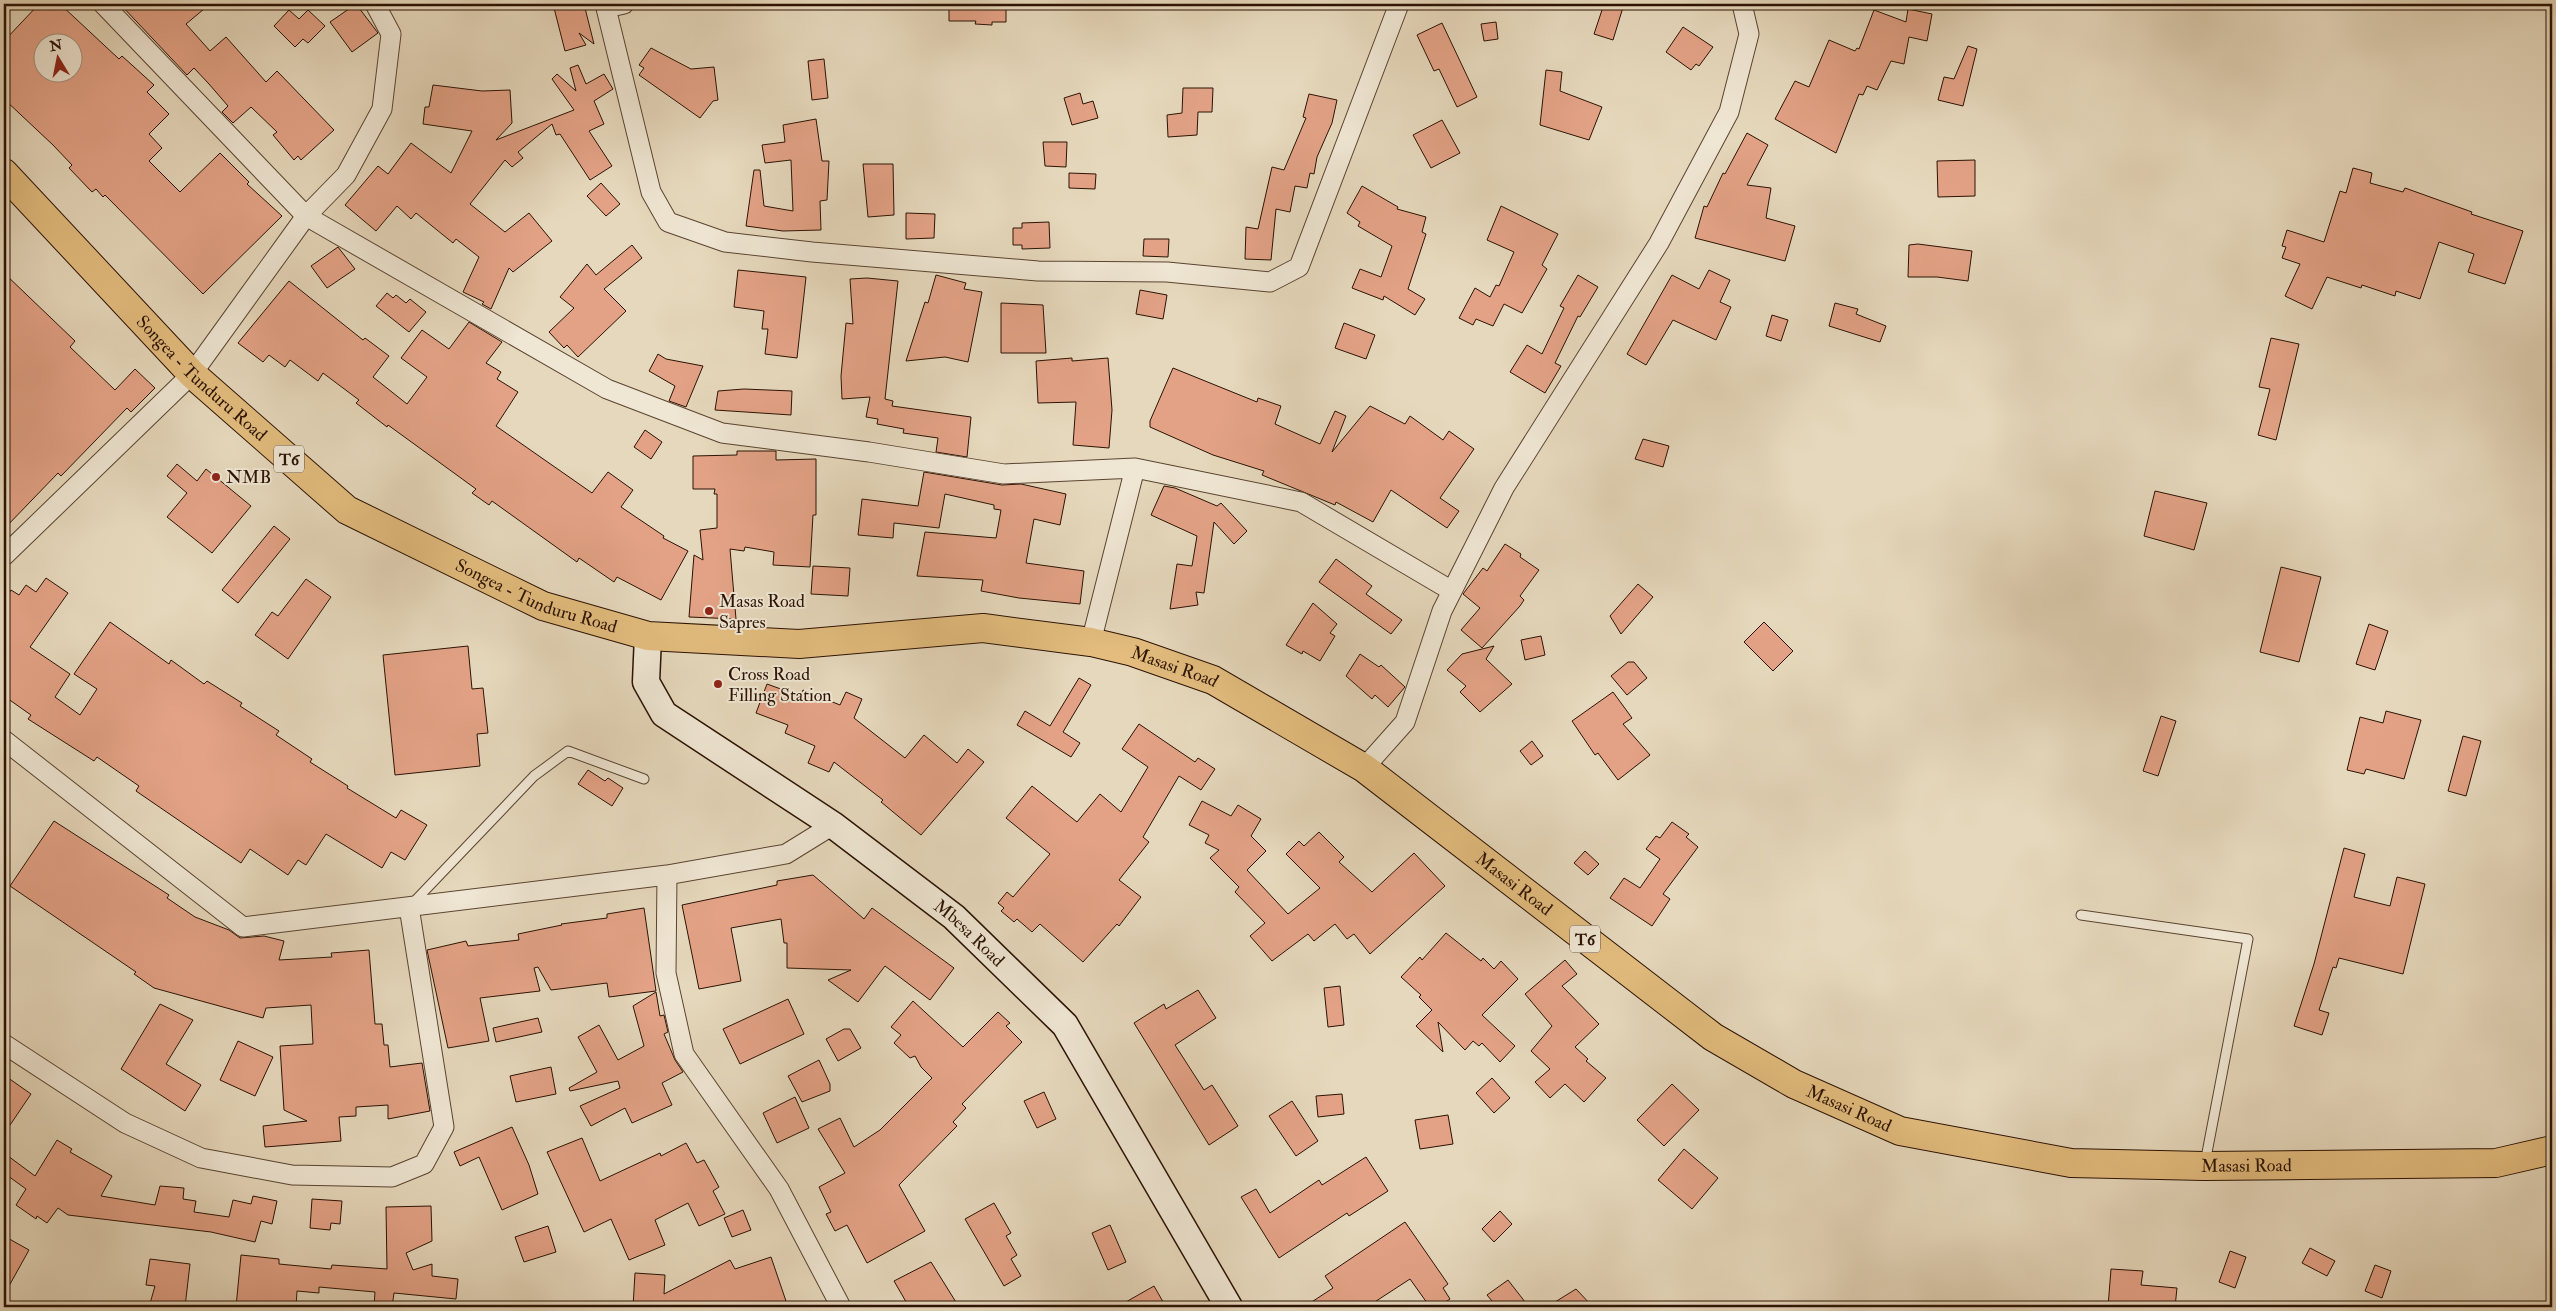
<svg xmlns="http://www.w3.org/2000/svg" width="2556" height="1311" font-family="'IM FELL Double Pica',serif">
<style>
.building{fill:#e3a286;stroke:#2b1203;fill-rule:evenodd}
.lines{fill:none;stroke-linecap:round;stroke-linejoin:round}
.service-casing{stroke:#5a4431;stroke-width:11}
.minor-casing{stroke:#5a4431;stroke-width:21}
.secondary-casing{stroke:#2b1203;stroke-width:29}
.trunk-casing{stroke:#2b1203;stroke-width:30}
.service{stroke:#efe6d3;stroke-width:9}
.minor{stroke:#efe6d3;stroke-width:19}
.secondary{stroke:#efe6d3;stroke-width:26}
.trunk{stroke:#e3bc7e;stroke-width:28}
.poi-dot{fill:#8f2418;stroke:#efe6d3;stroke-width:2}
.labels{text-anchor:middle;stroke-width:4;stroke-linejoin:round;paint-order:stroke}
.shield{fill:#efe6d3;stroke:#665241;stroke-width:1}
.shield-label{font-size:16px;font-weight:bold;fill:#2b1203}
.street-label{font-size:18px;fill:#2b1203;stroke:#efe6d3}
.poi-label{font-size:18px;fill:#2b1203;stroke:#efe6d3;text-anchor:start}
</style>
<rect width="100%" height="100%" fill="#e6d8bc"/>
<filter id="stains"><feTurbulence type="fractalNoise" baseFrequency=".004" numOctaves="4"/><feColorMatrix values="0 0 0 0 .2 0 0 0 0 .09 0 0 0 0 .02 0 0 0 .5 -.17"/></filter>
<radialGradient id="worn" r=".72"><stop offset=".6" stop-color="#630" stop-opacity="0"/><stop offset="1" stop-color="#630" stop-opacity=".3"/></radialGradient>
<path class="building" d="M39,4H60L119,59L122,56L154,85L147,92L169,114L149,134L162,148L149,161L180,192L220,153L249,182L247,184L282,216L203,294L105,195L103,197L96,189L92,192L69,168L72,165L53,145L4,99V41ZM42,42H72V72H42Z
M120,4H210L186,24L210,51L226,37L266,82L277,71L334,130L301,160L298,156L294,160L273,135L277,132L251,107L233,123L222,112L228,106L209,84L194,68L187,75Z
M356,4L378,33L352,52L330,22Z
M553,4H584L594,44L579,33L586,45L565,51Z
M949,4H1006V22H992V25L975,24L976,21H949Z
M1604,4H1624L1613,40L1594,34Z
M1908,9L1932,14L1927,41L1909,37L1904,64L1891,61L1877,90L1867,86L1863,95L1859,94L1836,153L1775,119L1795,81L1809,87L1829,40L1855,51L1857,48L1859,49L1874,10L1906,22Z
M289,10L299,19L308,10L325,26L308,43L303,39L295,47L274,26Z
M1496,22L1498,39L1484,41L1481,24Z
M1442,23L1477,97L1457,107L1439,69L1434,71L1417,35Z
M1683,27L1713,47L1699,66L1696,64L1691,70L1666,52Z
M1968,46L1977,49L1963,106L1938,100L1944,77L1954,79Z
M651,48L691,69L714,67L718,100L713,101L700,118L639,75L644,68L639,65Z
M824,59L828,98L812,100L808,61Z
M578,65L586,84L604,74L613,89L594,101L604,124L589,131L612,166L590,180L560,134L556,135L552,124L518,152L523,158L512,167L505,160L470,204L505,232L529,213L552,241L513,272L509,268L491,309L482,304L484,302L463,292L479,257L456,239L453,243L416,213L411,219L397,206L376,231L345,205L378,166L388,174L411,143L451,173L472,131L423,124L425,107H429L433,85L482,91L510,90L512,123L496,140L574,110L552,79L557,74L576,91L570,68Z
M1546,70L1562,72L1560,91L1602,107L1589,140L1540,125Z
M1183,88H1213L1212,112H1198L1197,135L1168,137L1167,115L1182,113Z
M1080,93L1083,104L1093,101L1098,118L1072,125L1064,98Z
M1309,94L1337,100L1332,123L1317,157L1314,174L1310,173L1307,188L1295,186L1290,212L1276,209L1271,260L1245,259L1246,227L1258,229L1272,167L1284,170L1306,118L1303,117Z
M816,119L822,161H829L827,200L820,201L821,230L783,231L746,226L754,170H760L764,206L793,211L791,160L765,163L762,145L785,142L783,125Z
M1442,120L1460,153L1431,168L1413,135Z
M1747,133L1768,145L1747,185L1771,188L1766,218L1795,226L1785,261L1695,238L1704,206L1707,207L1723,173L1725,174Z
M1043,142H1067L1066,167L1045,166Z
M1975,160V196L1938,197L1937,161Z
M863,164H893L894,215L868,217Z
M2353,168L2372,173L2370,183L2403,192L2405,188L2472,212L2471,214L2523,231L2505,284L2468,272L2474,254L2439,242L2420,299L2396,291L2395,296L2362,285L2361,288L2327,277L2312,309L2285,296L2300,264L2282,258L2286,247L2282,246L2287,230L2324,242L2340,191L2346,193Z
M1069,173L1096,174L1095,189L1069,188Z
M601,183L620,204L606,216L587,196Z
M1362,186L1398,207L1397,209L1426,217L1422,232L1426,234L1408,289L1425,299L1415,315L1384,296L1383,300L1352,288L1360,269L1381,277L1392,246L1358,226L1360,222L1347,213Z
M1501,206L1558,234L1542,265L1547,269L1522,313L1504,304L1493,326L1476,319L1473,325L1459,318L1475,288L1490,297L1496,285L1499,286L1514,252L1487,240Z
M906,213L935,214L934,238L906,239Z
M1049,222L1050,248L1022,249V245H1013V228H1022V223Z
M1144,239H1169L1168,257L1143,256Z
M1918,244L1972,251L1968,281L1937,277H1908L1909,245Z
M632,245L642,258L604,289L626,311L578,357L567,345L564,348L549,332L574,308L560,297L587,264L596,275Z
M338,247L355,269L327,288L311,266Z
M738,270L806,277L797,358L765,354L768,329H762L764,311L734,307Z
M1709,270L1730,280L1720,302L1731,307L1716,340L1673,320L1646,365L1627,354L1672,275L1699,289Z
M4,273L75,341L70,347L115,390L135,369L155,388L131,412L127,408L61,476L58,473L4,529Z
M936,275L966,283L964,289L982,292L968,362L945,357L906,361L925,302L928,303Z
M1578,275L1598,287L1580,317L1578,316L1555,363L1561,366L1545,393L1510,372L1527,345L1542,354L1564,308L1560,306Z
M867,278L898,281L885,399L893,401L892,406L971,417L967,457L936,452L938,438L903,433L904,429L877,424L878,419L866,417L870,397L842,399L841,376L846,323L853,324L850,279Z
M289,281L363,340L365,338L389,356L373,377L407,404L427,377L401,358L422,330L449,349L469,322L502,342L486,363L501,372L497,379L518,392L496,426L592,493L608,472L633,490L621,507L664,536L663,538L688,551L661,600L617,577L614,582L579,558L577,562L492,501L489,505L472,493L476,489L388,425L387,427L356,403L359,400L323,373L318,381L290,360L285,367L269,355L263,362L238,343Z
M1140,290L1167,295L1163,319L1136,314Z
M387,293L393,298L396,295L406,303L410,299L426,312L409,332L376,306Z
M1001,303L1043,305L1046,353H1001Z
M1835,303L1858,309L1856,314L1886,326L1880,342L1829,326Z
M1772,315L1788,320L1781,341L1766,336Z
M1344,323L1375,335L1366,359L1335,348Z
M2271,338L2299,344L2276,440L2258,435L2270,389L2259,387Z
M658,354L666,359L703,366L686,407L669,401L675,386L649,371Z
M1072,358V361L1108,358L1112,410L1109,448L1073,445L1076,402L1038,403L1036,361Z
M1173,368L1257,402L1258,398L1281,406L1275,424L1320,444L1335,411L1346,416L1332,452L1370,406L1405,424L1410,416L1443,440L1449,431L1474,449L1440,498L1459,511L1447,528L1391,490L1373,522L1336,502L1335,505L1262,475L1264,471L1213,455L1150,427V421Z
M744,389L792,391L791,415L715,410L718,391Z
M645,430L662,442L651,459L634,447Z
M1643,439L1669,446L1663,467L1635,459Z
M737,451H776V460L816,459V515H813L810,567L773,565L774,552L745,547L744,551L730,549L736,619L689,617L694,555L703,560L700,530L717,528V494H714L715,489H693V456L737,455Z
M177,464L197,481L206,469L251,506L212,553L167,517L187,493L167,476Z
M924,472L1002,485L1021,484L1066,494L1060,525L1034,519L1026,563L1084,571L1080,604L1019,598L981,591L983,580L917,576L925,532L996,538L1001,510L994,509V505L945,494L939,528L894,523L893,538L858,535L862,499L918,506Z
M1164,486L1175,488L1217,506L1221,503L1247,531L1234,544L1214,522L1204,593L1196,592L1198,605L1170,609L1177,564L1192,566L1197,536L1151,515Z
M2155,491L2207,503L2194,550L2144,536Z
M274,526L290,539L238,603L222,590Z
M1505,544L1521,554L1520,557L1539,570L1520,596L1524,600L1520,606L1482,648L1461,630L1480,608L1463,594L1483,568L1487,571Z
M1336,559L1372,586L1366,594L1402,620L1391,634L1319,582Z
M813,566L850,568L848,596L811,594Z
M2281,567L2321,577L2299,662L2260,652Z
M46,578L68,593L30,647L70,674L55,697L80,715L97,689L74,674L110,622L169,664L171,660L204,684L207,681L242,703L240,706L279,731L276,735L312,759L310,762L348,786L347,788L396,818L401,810L427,825L405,860L391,852L382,868L326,834L306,865L298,860L288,875L250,849L241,863L136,791L139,786L97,757L94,761L28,719L31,715L4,696V601L11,590L19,595L26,585L36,592Z
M306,579L331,597L288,659L255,635L272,612L278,616Z
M1638,584L1653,597L1621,634L1610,616Z
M1313,603L1337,624L1330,633L1335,636L1320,661L1303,651L1302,654L1286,645Z
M1764,622L1793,651L1773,671L1744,642Z
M2369,624L2388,631L2375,670L2356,664Z
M1541,636L1545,655L1525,660L1521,640Z
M468,646L472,689L483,688L488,733L477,734L480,766L395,775L383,655Z
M1494,646L1486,659L1512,684L1480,712L1460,692L1466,686L1447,670L1462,654Z
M1360,654L1379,667L1381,665L1405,687L1388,707L1375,695L1372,699L1346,676Z
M1628,662H1634L1647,678L1627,695L1611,676Z
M1079,678L1091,685L1063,732L1080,743L1071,757L1017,725L1025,711L1050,726Z
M767,684L800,696L803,690L840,705L846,692L862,699L854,718L905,758L924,735L957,763L968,749L984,762L921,835L881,802L883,800L834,762L829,772L808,763L815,746L785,733L788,725L756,713Z
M1613,692L1632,718L1623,724L1650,755L1618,780L1598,753L1595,755L1572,721Z
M2386,711L2421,720L2404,779L2366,769L2364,774L2347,770L2360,717L2383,723Z
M2161,716L2176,721L2158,776L2143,771Z
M1139,724L1195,762L1198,758L1215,769L1201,790L1179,776L1143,837L1149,842L1119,880L1141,897L1119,926L1117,924L1083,962L1040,924L1032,932L1017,919L1014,922L1001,911L1004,908L998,903L1007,892L1013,897L1050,854L1006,818L1032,786L1077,822L1100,794L1121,812L1148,767L1122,749Z
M2463,736L2481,741L2466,796L2448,791Z
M1532,741L1543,756L1531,765L1520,751Z
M588,770L605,781L608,778L623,788L612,806L578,784Z
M1202,801L1231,816L1238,805L1261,819L1251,836L1266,851L1247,870L1288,914L1320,888L1286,854L1299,841L1304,846L1319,832L1344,857L1339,862L1372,892L1414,853L1445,886L1370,954L1354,934L1347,939L1335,924L1314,941L1308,934L1272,961L1250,936L1265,923L1235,892L1239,887L1210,858L1219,850L1205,843L1209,835L1189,825Z
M54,821L169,895L167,898L195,917L229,930L240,938L264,936L284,941L279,960L332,957L331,953L369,950L375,1024H382L384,1045H388L390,1067L422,1063L430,1111L388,1119V1105L356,1107V1116L339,1117L341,1141L265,1147L263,1126L307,1121L284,1110L280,1046L313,1044L311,1005L266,1008L263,1018L154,988L134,974L136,972L10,886Z
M1672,822L1689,834L1686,837L1698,847L1663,894L1670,899L1652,926L1610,898L1624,878L1640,888L1660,859L1646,849L1656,836L1660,838Z
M2344,848L2365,854L2354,897L2390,906L2397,877L2425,884L2403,974L2339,958L2336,968L2333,967L2319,1010L2329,1013L2322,1035L2294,1026L2314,964Z
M1585,851L1599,864L1588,875L1574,863Z
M813,875L864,919L872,908L954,968L930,1000L885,966L858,1002L828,980L851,970L787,968V943H784L781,919L731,928L741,981L699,989L682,905L777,885V881Z
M644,908L656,991L609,997L607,983L551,990L538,967L534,968L540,991L480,998L489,1041L448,1048L427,950L466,941L468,946L519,940L518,934L562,925L561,924L607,918V914Z
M1446,933L1481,961L1483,958L1494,969L1501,961L1518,979L1482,1015L1515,1046L1500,1062L1482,1043L1479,1046L1473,1041L1465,1050L1438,1022L1443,1052L1416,1026L1432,1010L1419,997L1421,995L1401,977L1420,957L1422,960Z
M1565,960L1577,974L1562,986L1599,1024L1575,1047L1588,1059L1586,1061L1606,1078L1584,1102L1565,1084L1550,1098L1535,1082L1550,1069L1531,1051L1552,1026L1525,994Z
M1340,986L1344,1025L1328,1027L1324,988Z
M1198,990L1216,1018L1175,1045L1204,1090L1212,1085L1238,1126L1209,1145L1134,1023L1164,1004L1166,1009Z
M656,992L660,1016L664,1015L668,1032L664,1034L675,1060L683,1072L662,1083L672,1105L632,1123L625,1108L591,1126L580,1106L620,1088L618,1081L570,1091L569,1088L597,1072L578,1037L599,1025L618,1060L644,1046L633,1006Z
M788,999L804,1034L740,1064L723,1029Z
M913,1001L963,1047L998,1012L1010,1023L1006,1026L1022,1042L962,1104L966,1108L953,1122L957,1126L899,1185L925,1231L867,1263L847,1225L835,1231L826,1214L831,1212L819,1187L845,1173L818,1129L840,1118L854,1147L880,1130L932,1078L921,1067L915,1056L910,1058L894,1043L901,1035L891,1027Z
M160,1004L193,1020L166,1064L201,1085L185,1111L121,1069Z
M538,1018L542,1032L496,1042L493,1028Z
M844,1029H850L861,1048L838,1061L826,1039Z
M238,1041L273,1057L255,1096L220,1080Z
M819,1060L830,1084V1091L802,1102L788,1076Z
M551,1067L556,1094L516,1102L510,1076Z
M4,1075L31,1094L4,1134Z
M1492,1078L1510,1098L1494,1113L1476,1093Z
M1672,1084L1699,1110L1664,1146L1637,1120Z
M1044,1092L1056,1119L1037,1128L1024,1101Z
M1342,1094L1344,1114L1318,1117L1316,1096Z
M795,1097L809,1128L777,1143L763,1113Z
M1292,1101L1318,1141L1296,1156L1269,1116Z
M1448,1115L1453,1144L1420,1149L1415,1120Z
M512,1127L529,1165L538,1194L502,1210L479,1157L460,1166L454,1152Z
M582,1138L600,1181L660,1153L661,1156L686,1143L697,1163L704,1160L719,1187L713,1191L725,1214L699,1226L688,1203L655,1220L665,1245L629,1260L611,1219L584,1232L547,1152Z
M57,1140L72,1149L70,1152L112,1176L101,1196L155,1205L160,1186L184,1188L183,1199L196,1201L194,1212L229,1217L233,1200L251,1204L253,1196L277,1201L272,1224L261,1221L255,1242L211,1232L68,1215L58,1208L47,1223L37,1216L36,1219L16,1205L26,1189L4,1173V1153L35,1176Z
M1684,1149L1718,1178L1692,1209L1658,1180Z
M1366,1157L1388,1191L1349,1216L1347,1213L1279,1258L1241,1197L1256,1189L1270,1213L1319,1180L1322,1185Z
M312,1199L342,1201L340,1224L331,1223L330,1230L310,1228Z
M994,1203L1011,1233L1006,1236L1017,1255L1011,1259L1021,1276L1004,1286L965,1219Z
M431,1206L432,1241L406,1253L413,1270L432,1264V1276L458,1279L456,1299L394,1293L392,1307H374L375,1292L319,1287V1293L297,1291L296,1307H236L241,1255L279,1259V1264L331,1269L332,1265L387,1269L386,1207Z
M743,1210L751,1230L732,1237L724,1218Z
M1500,1211L1512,1224L1494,1242L1482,1229Z
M1405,1222L1448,1284L1443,1288L1450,1299L1438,1307H1430L1410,1279L1367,1307H1304L1333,1288L1325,1276Z
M1110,1225L1126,1262L1108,1270L1092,1233Z
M548,1226L556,1252L524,1262L515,1237Z
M4,1236L29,1250L4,1295Z
M2310,1248L2335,1261L2327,1276L2302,1263Z
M2230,1251L2246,1257L2235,1288L2219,1282Z
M771,1257L788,1307H633L635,1273L665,1275L664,1294L730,1260L735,1269Z
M150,1259L190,1264L185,1307H149L155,1286L146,1285Z
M931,1262L959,1307H909L894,1281Z
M2375,1265L2391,1271L2382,1298L2365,1291Z
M2111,1269L2143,1271L2141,1285L2177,1288L2175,1307H2108Z
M1508,1280L1529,1307H1497L1487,1295Z
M1154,1286L1166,1307H1117Z
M1576,1289L1593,1307H1547Z"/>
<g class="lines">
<g class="service-casing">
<path id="service" d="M411,905L534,776L568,751L644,779
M2081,915L2248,939L2205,1163"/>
</g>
<g class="minor-casing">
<path id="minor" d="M103,4L306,216L607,389L722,433L869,452L1004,474L1135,468L1301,502L1452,591
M605,4L651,192L668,222L725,242L812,252L1038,271L1167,272L1270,282L1299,267L1399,4
M606,8L624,4
M4,556L192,374L306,216L346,175L382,109L391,34L375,4
M1091,642L1135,468
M4,740L243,927L667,875L786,854L833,825
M1364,768L1405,722L1442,611L1504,488L1659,243L1729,112L1749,34L1742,4
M667,875L666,973L684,1054L779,1189L841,1307
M4,1044L125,1123L201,1158L292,1175L392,1177L424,1164L444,1127L409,907"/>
</g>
<g class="secondary-casing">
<g id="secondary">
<path id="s1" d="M648,636L646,682L664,714L833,825L954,917L1065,1025L1229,1307"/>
</g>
</g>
<g class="trunk-casing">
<g id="trunk">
<path id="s2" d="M4,173L192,374L347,510L543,606L648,636L799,644L983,628L1091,642L1133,652L1213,680L1364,768L1713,1037L1794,1084L1900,1131L2071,1163L2204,1166L2496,1163L2552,1150"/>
</g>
</g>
<use href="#service" class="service"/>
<use href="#minor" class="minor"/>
<use href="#secondary" class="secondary"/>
<use href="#trunk" class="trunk"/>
</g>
<g class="poi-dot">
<circle cx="216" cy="477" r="5"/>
<circle cx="709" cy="611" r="5"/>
<circle cx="718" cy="684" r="5"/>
</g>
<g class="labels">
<g class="shield">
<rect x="274" y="445.5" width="30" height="27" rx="4"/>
<rect x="1570" y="925.5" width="30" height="27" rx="4"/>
</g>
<g class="shield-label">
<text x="289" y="465">T6</text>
<text x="1585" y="945">T6</text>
</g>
<g class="street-label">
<text dy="6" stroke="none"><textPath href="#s2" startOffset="285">Songea - Tunduru Road</textPath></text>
<text dy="6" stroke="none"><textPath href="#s2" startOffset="690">Songea - Tunduru Road</textPath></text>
<text dy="6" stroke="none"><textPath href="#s2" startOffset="1341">Masasi Road</textPath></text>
<text dy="6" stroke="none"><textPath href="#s2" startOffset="1746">Masasi Road</textPath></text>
<text dy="6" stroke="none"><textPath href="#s1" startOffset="459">Mbesa Road</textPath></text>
<text dy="6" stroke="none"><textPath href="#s2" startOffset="2151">Masasi Road</textPath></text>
<text dy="6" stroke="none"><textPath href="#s2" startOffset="2556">Masasi Road</textPath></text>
</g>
<g class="poi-label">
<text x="226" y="483">NMB</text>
<text x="719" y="607">Masas Road<tspan x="719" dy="21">Sapres</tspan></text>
<text x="728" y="680">Cross Road<tspan x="728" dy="21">Filling Station</tspan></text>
</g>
</g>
<rect width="2556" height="1311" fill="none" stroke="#e6d8bc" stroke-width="20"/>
<rect x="5" y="5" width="2546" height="1301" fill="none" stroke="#2b1203" stroke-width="2.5"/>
<rect x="10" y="10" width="2536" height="1291" fill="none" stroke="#2b1203"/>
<g transform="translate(58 58) rotate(350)"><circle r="24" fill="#efe6d3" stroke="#a19180"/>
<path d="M0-4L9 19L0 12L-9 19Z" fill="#8f2418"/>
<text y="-8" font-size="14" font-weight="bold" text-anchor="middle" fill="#2b1203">N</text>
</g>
<rect width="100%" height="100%" filter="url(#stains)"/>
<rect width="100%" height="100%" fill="url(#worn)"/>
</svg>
